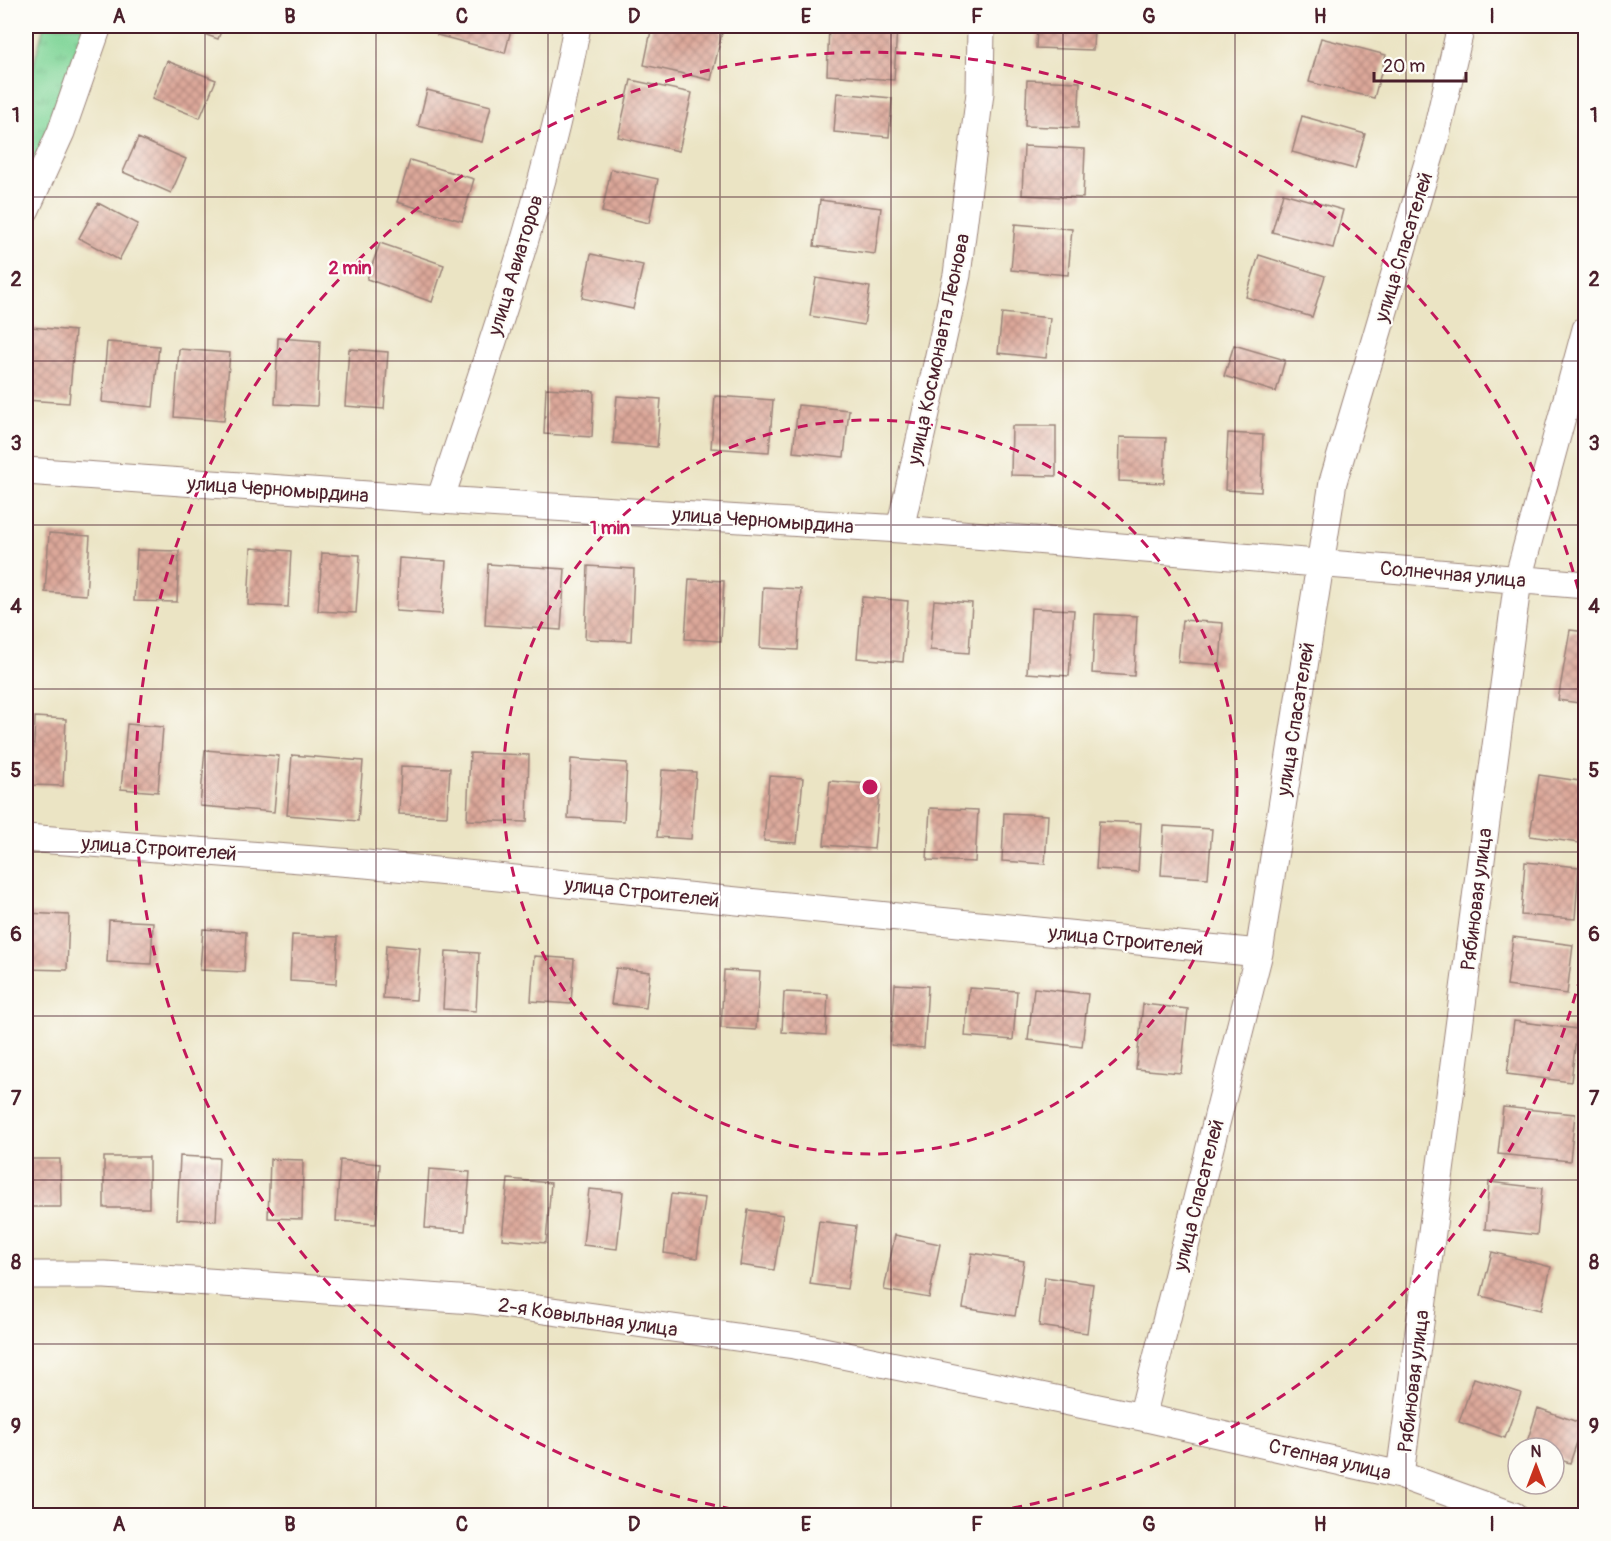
<svg xmlns="http://www.w3.org/2000/svg" width="1611" height="1541" font-family="Pangolin,sans-serif">
<style>
.grass{fill:url(#grass-tufts);stroke:#657a62;stroke-width:1.5}
.building{fill:url(#building-cross-hatch)}
.lines{fill:none;stroke-linecap:round;stroke-linejoin:round}
.minor-casing{stroke:#9a8278;stroke-width:29}
.minor{stroke:#fff;stroke-width:27}
.grid{fill:none;stroke:#4a1f2b;stroke-width:1.5;stroke-opacity:0.55}
.ring{fill:none;stroke:#c2185b;stroke-width:3;stroke-dasharray:10 8}
.labels{text-anchor:middle;stroke-width:4.5;stroke-linejoin:round;paint-order:stroke}
.street-label{font-size:20px;fill:#4a1f2b;stroke:#fdfcf7}
.centre{fill:#c2185b;stroke:#fdfcf7;stroke-width:3}
.ring-label{font-size:18px;text-anchor:middle;font-weight:bold;fill:#c2185b;stroke:#fdfcf7;stroke-width:4.5;stroke-linejoin:round;paint-order:stroke}
.neatline{fill:none;stroke:#4a1f2b;stroke-width:2}
.grid-label{font-size:20px;text-anchor:middle;font-weight:bold;fill:#4a1f2b}
</style>
<defs>
<pattern id="grass-tufts" width="24" height="20" patternUnits="userSpaceOnUse" patternTransform="scale(1.5)"><rect width="24" height="20" fill="#80d598"/><path d="M3 7l-1-3M5 7V3M7 7l1-3M15 17l-1-3M17 17v-4M19 17l1-3" fill="none" stroke="#70b683"/></pattern>
<pattern id="building-cross-hatch" width="8" height="8" patternUnits="userSpaceOnUse" patternTransform="scale(1.5)"><rect width="8" height="8" fill="#dca89a"/><path d="M0 0l8 8M0 8l8-8" fill="none" stroke="#b4887e"/></pattern>
</defs>
<rect width="100%" height="100%" fill="#fdfcf7"/>
<filter id="ink" filterUnits="userSpaceOnUse"><feTurbulence type="fractalNoise" baseFrequency=".0167" numOctaves="2"/><feDisplacementMap in="SourceGraphic" scale="12" xChannelSelector="R" yChannelSelector="G"/><feConvolveMatrix kernelMatrix="1 2 1 2 8 2 1 2 1" color-interpolation-filters="sRGB"/></filter>
<filter id="wash" filterUnits="userSpaceOnUse"><feTurbulence type="fractalNoise" baseFrequency=".008" numOctaves="4" result="noise"/><feDisplacementMap in="SourceGraphic" scale="24" xChannelSelector="R" yChannelSelector="G"/><feGaussianBlur stdDeviation="1.35" result="paint"/><feColorMatrix in="noise" values="0 0 0 0 0 0 0 0 0 0 0 0 0 0 0 0 0 1.4 0 .05"/><feComposite in="paint" operator="in"/></filter>
<g filter="url(#wash)">
<rect width="100%" height="100%" fill="#ebe4c4"/>
<path class="grass" d="M44,26H85L35,163L26,181V91Z"/>
<g id="blocks">
<path class="building" d="M181,26H223L218,39Z
M440,26H512L505,53L437,35Z
M652,26H705L723,29L711,80L644,65Z
M829,26L897,27L894,80L827,75Z
M1037,26H1094L1093,50L1036,48Z
M1321,38L1386,55L1374,98L1309,82Z
M167,61L216,80L200,118L152,99Z
M631,80L692,93L679,151L618,137Z
M1027,80L1080,82L1078,128L1025,126Z
M427,90L491,106L482,142L418,126Z
M837,93L892,98L889,137L834,132Z
M1302,116L1365,134L1355,169L1292,152Z
M138,138L186,159L171,193L123,172Z
M1024,146L1085,149L1083,198L1022,195Z
M410,160L474,179L462,221L397,202Z
M611,169L658,179L649,223L602,212Z
M1283,193L1343,210L1333,248L1272,232Z
M820,200L881,208L875,254L814,246Z
M98,203L138,224L119,260L79,238Z
M1015,224L1072,229L1068,275L1011,270Z
M380,243L444,265L432,302L367,279Z
M591,254L643,265L633,309L582,298Z
M1259,255L1325,276L1312,317L1246,297Z
M816,278L870,287L864,325L810,316Z
M1002,313L1050,318L1046,358L998,353Z
M31,327L75,331L69,403L26,400Z
M278,338L320,341L317,406L275,404Z
M107,342L159,346L153,407L102,402Z
M1234,345L1285,360L1276,392L1224,376Z
M179,349L230,353L224,421L174,417Z
M349,349L388,352L384,409L345,406Z
M546,388L594,391L592,437L544,434Z
M617,396L661,399L657,447L613,443Z
M715,396L773,400L769,452L711,448Z
M798,405L849,410L844,457L793,452Z
M1012,426H1056V476L1011,475Z
M1228,433L1263,435L1261,492L1225,490Z
M1120,437L1166,438L1164,483L1119,481Z
M49,533L90,536L86,595L45,592Z
M251,548L291,551L288,607L248,605Z
M137,550L179,551L177,602L134,601Z
M322,553L360,555L356,613L318,611Z
M399,558L446,561L442,614L396,611Z
M488,564L565,569L561,630L485,625Z
M588,566L634,569L631,641L585,639Z
M689,579L724,581L721,641L685,639Z
M763,587L801,589L798,650L760,648Z
M862,597L908,601L903,662L857,658Z
M934,600L972,603L969,653L930,650Z
M1031,608L1074,610L1069,676L1027,673Z
M1095,614L1137,616L1134,676L1092,673Z
M1182,620L1223,623L1220,665L1178,662Z
M1570,630L1586,632V704L1558,700Z
M35,717L66,719L63,786L32,785Z
M127,724L163,727L158,792L121,789Z
M205,750L279,756L274,812L200,806Z
M470,753L529,755L527,822L467,820Z
M292,755L363,761L358,821L287,815Z
M571,759L627,763L624,821L568,818Z
M401,766L450,768L447,816L399,814Z
M662,770L696,772L691,839L657,837Z
M1539,775L1586,782V844L1530,836Z
M769,776L803,778L797,843L764,841Z
M830,781L880,785L874,849L824,845Z
M930,808L978,810L975,862L927,860Z
M1004,813L1048,815L1045,864L1002,861Z
M1099,821L1141,823L1138,872L1096,869Z
M1164,826L1212,829L1208,878L1161,875Z
M1525,862L1579,867L1575,919L1521,915Z
M26,913L69,915L67,970L26,969Z
M109,920L153,922L151,964L107,962Z
M203,929L246,932L244,972L200,970Z
M292,935L338,937L336,984L290,981Z
M1513,937L1573,945L1567,994L1507,986Z
M386,945L420,948L416,1000L383,998Z
M446,951L479,953L476,1011L443,1009Z
M534,956L574,959L571,1004L531,1001Z
M616,968L650,972L646,1008L611,1004Z
M724,970L760,972L756,1030L721,1028Z
M895,984L928,986L924,1048L891,1045Z
M969,988L1017,991L1013,1040L965,1036Z
M1034,988L1088,994L1082,1047L1028,1040Z
M784,992L828,994L826,1035L782,1032Z
M1143,1004L1188,1009L1181,1073L1136,1069Z
M1514,1021L1577,1029L1571,1082L1507,1074Z
M1503,1107L1575,1114L1570,1161L1498,1154Z
M180,1156L219,1158L216,1221L177,1219Z
M104,1157H149V1208H104Z
M26,1159H60L61,1207H26Z
M270,1159L303,1160L302,1219L268,1218Z
M340,1160L380,1164L376,1224L336,1221Z
M429,1169L470,1172L465,1231L425,1228Z
M508,1179L551,1183L546,1243L502,1239Z
M1489,1182L1542,1188L1537,1235L1485,1229Z
M589,1189L623,1192L617,1249L583,1245Z
M671,1194L705,1198L697,1258L664,1253Z
M748,1210L783,1215L774,1270L740,1265Z
M819,1221L856,1226L847,1289L810,1284Z
M895,1235L940,1244L929,1298L884,1290Z
M1492,1252L1551,1267L1541,1310L1481,1296Z
M972,1253L1024,1261L1015,1316L963,1308Z
M1045,1277L1093,1284L1087,1333L1039,1326Z
M1474,1378L1521,1393L1505,1438L1459,1422Z
M1538,1408L1583,1424L1570,1463L1554,1458V1448H1525Z"/>
</g>
</g>
<g filter="url(#ink)">
<use href="#blocks" fill-opacity="0" stroke="#9a8278" stroke-width="1.5"/>
<g class="lines">
<g class="minor-casing">
<path id="minor" d="M26,209L61,132L98,26
M26,471L440,500L900,529L1586,585
M440,500C492,344 548,188 577,26
M900,529L957,275L980,93L981,26
M26,838L366,864L1259,953
M26,1275H105L473,1300L794,1345L1142,1417L1400,1475L1514,1516
M1142,1417L1259,953L1333,482L1435,139L1461,26
M1400,1475L1518,579L1586,329"/>
</g>
<use href="#minor" class="minor"/>
</g>
</g>
<path class="grid" d="M205,26V1516M376,26V1516M548,26V1516M720,26V1516M891,26V1516M1063,26V1516M1235,26V1516M1406,26V1516M26,197H1586M26,361H1586M26,525H1586M26,689H1586M26,852H1586M26,1016H1586M26,1180H1586M26,1344H1586"/>
<g class="ring">
<circle cx="870" cy="787" r="367"/>
<path d="M1585 959A735 735 0 0 1 972 1515M768 1515A735 735 0 1 1 1585 615"/>
</g>
<g class="labels">
<g class="street-label">
<text transform="translate(1403 247) rotate(-73)" y="7">улица Спасателей</text>
<text transform="translate(515 265) rotate(-73)" y="7">улица Авиаторов</text>
<text transform="translate(938 349) rotate(-78)" y="7">улица Космонавта Леонова</text>
<text transform="translate(278 489) rotate(4)" y="7">улица Черномырдина</text>
<text transform="translate(763 520) rotate(4)" y="7">улица Черномырдина</text>
<text transform="translate(1453 574) rotate(5)" y="7">Солнечная улица</text>
<text transform="translate(1295 719) rotate(-81)" y="7">улица Спасателей</text>
<text transform="translate(159 848) rotate(4)" y="7">улица Строителей</text>
<text transform="translate(642 892) rotate(6)" y="7">улица Строителей</text>
<text transform="translate(1476 899) rotate(-83)" y="7">Рябиновая улица</text>
<text transform="translate(1126 940) rotate(6)" y="7">улица Строителей</text>
<text transform="translate(1198 1195) rotate(-76)" y="7">улица Спасателей</text>
<text transform="translate(588 1317) rotate(8)" y="7">2-я Ковыльная улица</text>
<text transform="translate(1413 1381) rotate(-83)" y="7">Рябиновая улица</text>
<text transform="translate(1330 1459) rotate(13)" y="7">Степная улица</text>
</g>
</g>
<circle cx="870" cy="787" r="9" class="centre"/>
<g class="ring-label">
<text x="350" y="274">2 min</text>
<text x="610" y="534">1 min</text>
</g>
<rect width="1611" height="1541" fill="none" stroke="#fdfcf7" stroke-width="66"/>
<g transform="translate(1536 1466)"><circle r="28" fill="#fdfcf7" stroke="#b5a4a5" stroke-width="1.5"/>
<path d="M0-4.5L10 22L0 15L-10 22Z" fill="#c8321e"/>
<text y="-9" font-size="16" font-weight="bold" text-anchor="middle" fill="#4a1f2b">N</text>
</g>
<path d="M1374 72v9h92v-9" fill="none" stroke="#4a1f2b" stroke-width="3"/>
<text x="1383" y="72" font-size="18" fill="#4a1f2b" stroke="#fdfcf7" stroke-width="4.5" paint-order="stroke">20 m</text>
<rect x="33" y="33" width="1545" height="1475" class="neatline"/>
<g class="grid-label">
<text x="119" y="23">A</text>
<text x="290" y="23">B</text>
<text x="462" y="23">C</text>
<text x="634" y="23">D</text>
<text x="806" y="23">E</text>
<text x="977" y="23">F</text>
<text x="1149" y="23">G</text>
<text x="1320" y="23">H</text>
<text x="1492" y="23">I</text>
<text x="16" y="122">1</text>
<text x="1594" y="122">1</text>
<text x="16" y="286">2</text>
<text x="1594" y="286">2</text>
<text x="16" y="450">3</text>
<text x="1594" y="450">3</text>
<text x="16" y="613">4</text>
<text x="1594" y="613">4</text>
<text x="16" y="777">5</text>
<text x="1594" y="777">5</text>
<text x="16" y="941">6</text>
<text x="1594" y="941">6</text>
<text x="16" y="1105">7</text>
<text x="1594" y="1105">7</text>
<text x="16" y="1269">8</text>
<text x="1594" y="1269">8</text>
<text x="16" y="1433">9</text>
<text x="1594" y="1433">9</text>
<text x="119" y="1531">A</text>
<text x="290" y="1531">B</text>
<text x="462" y="1531">C</text>
<text x="634" y="1531">D</text>
<text x="806" y="1531">E</text>
<text x="977" y="1531">F</text>
<text x="1149" y="1531">G</text>
<text x="1320" y="1531">H</text>
<text x="1492" y="1531">I</text>
</g>
</svg>
